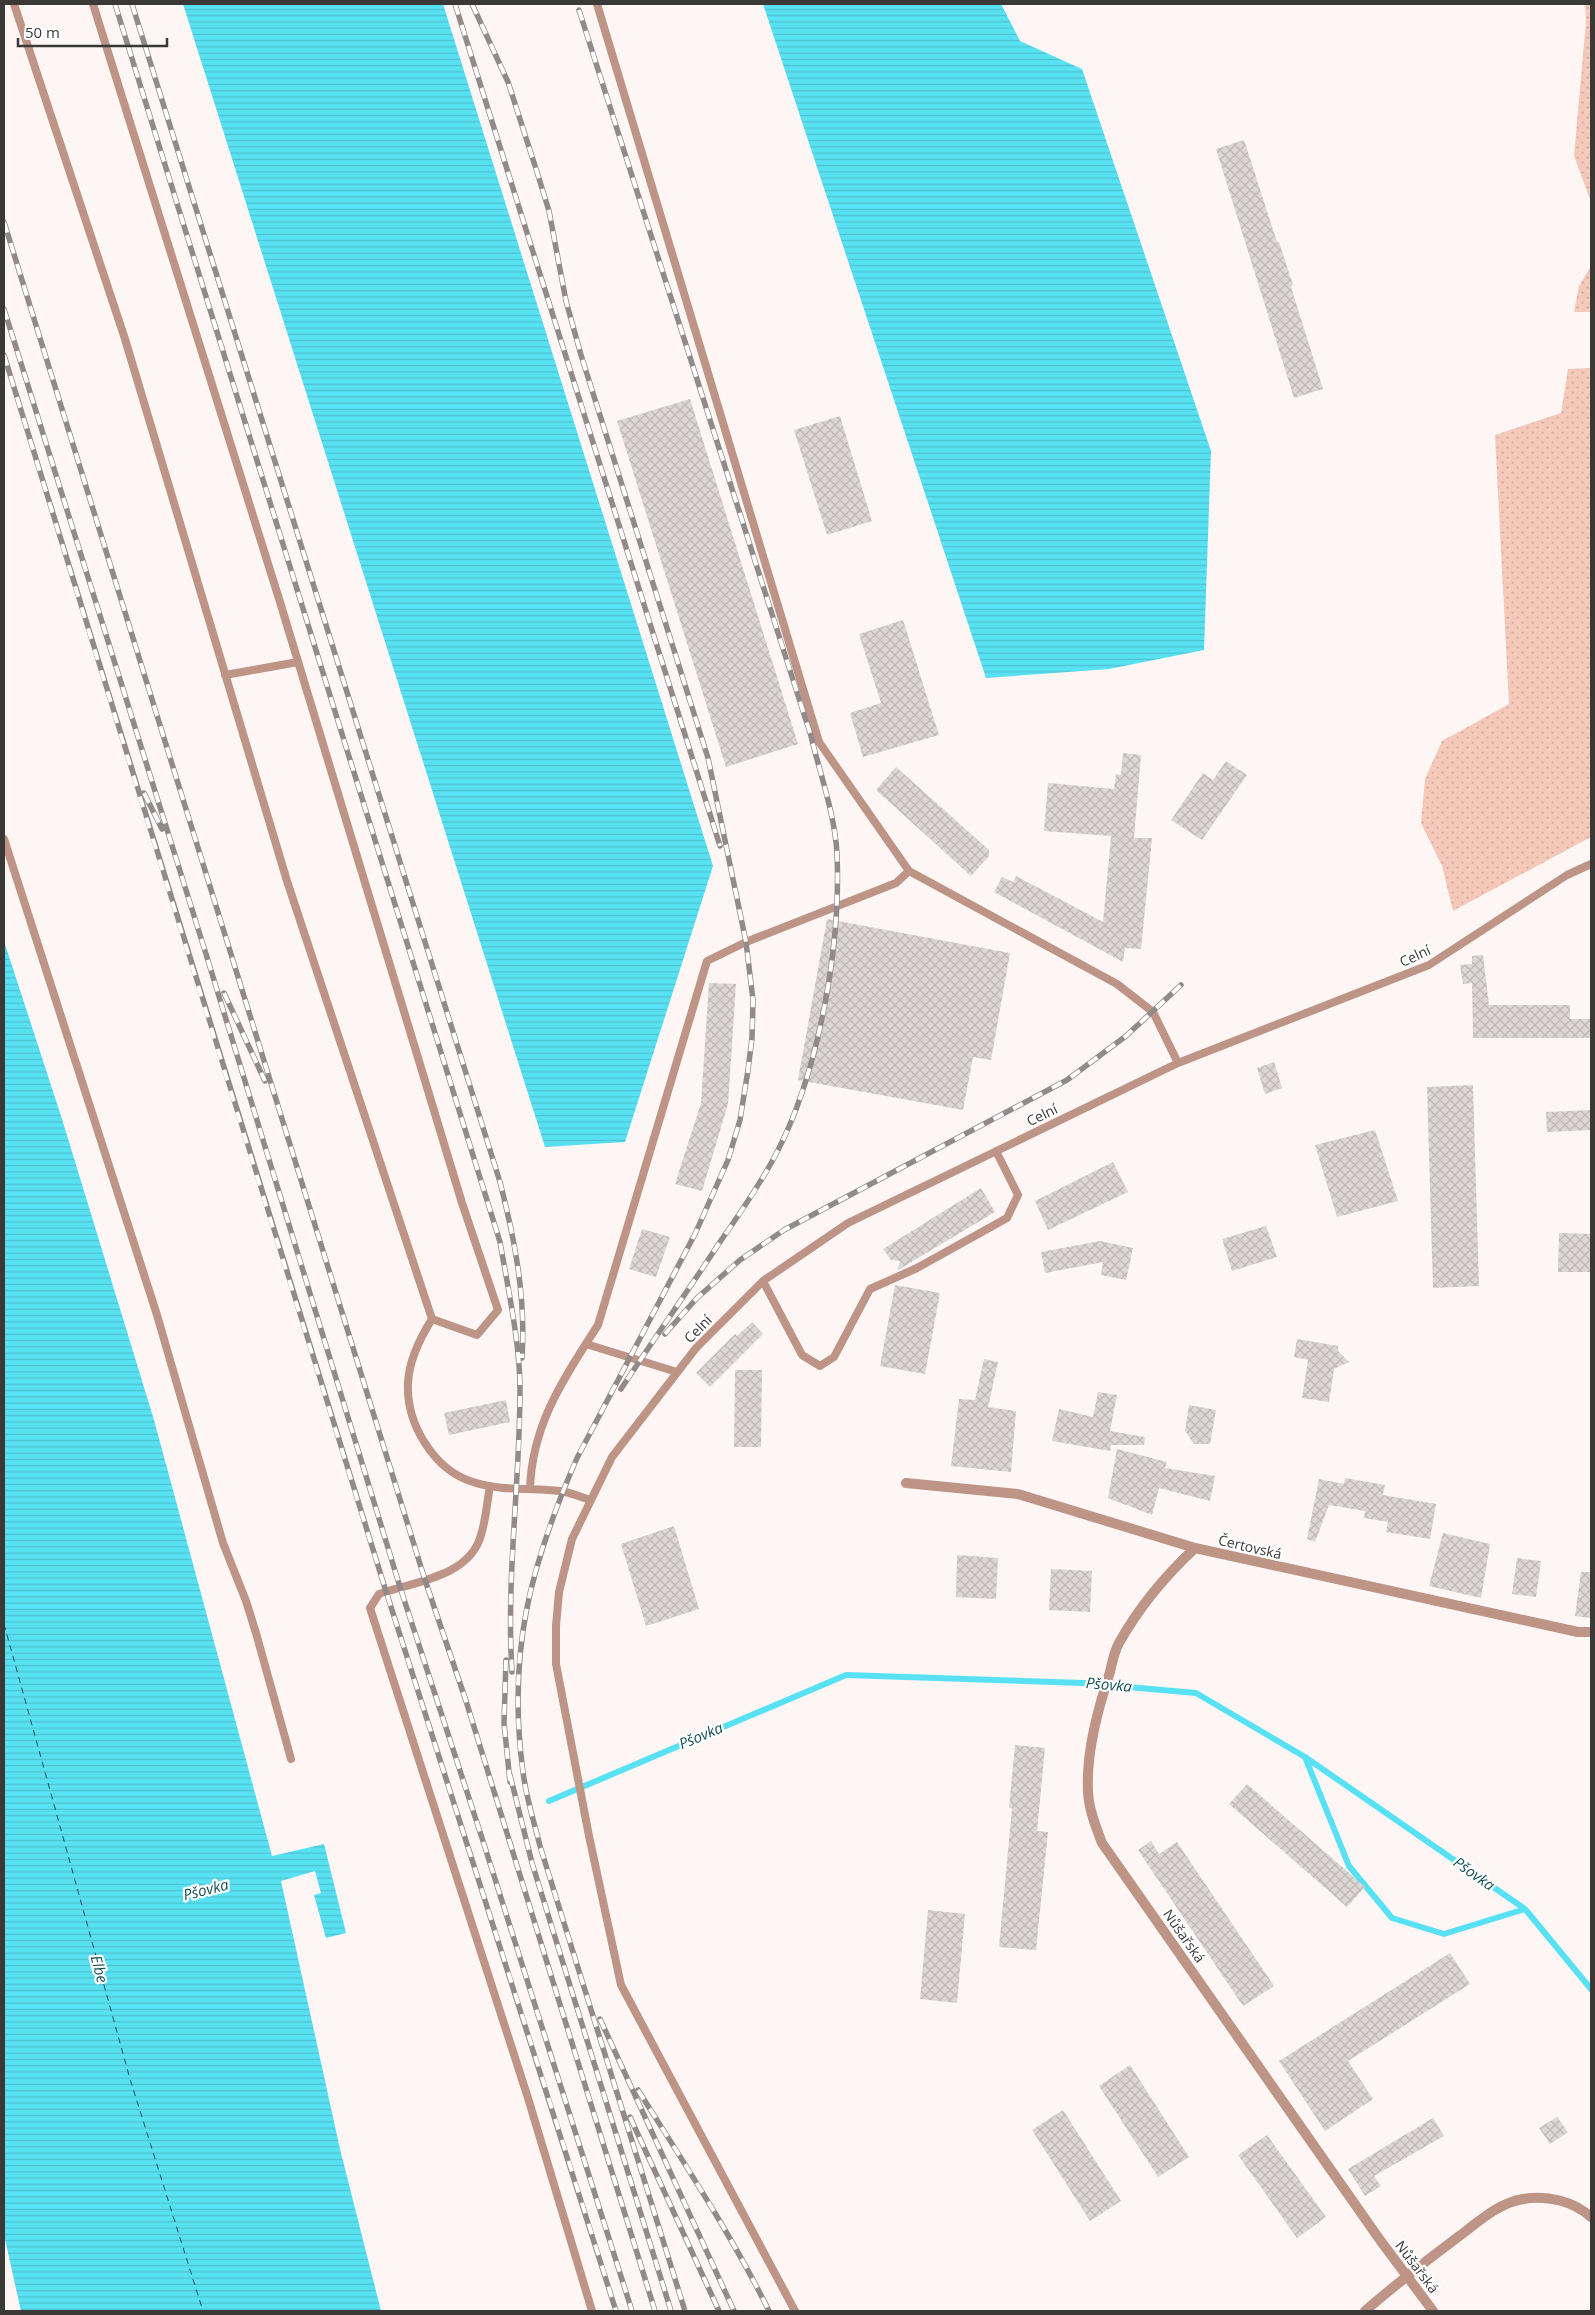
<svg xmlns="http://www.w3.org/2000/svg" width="1595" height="2315" font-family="'Open Sans',sans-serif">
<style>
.grass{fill:url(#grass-dots)}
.water{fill:url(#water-rules)}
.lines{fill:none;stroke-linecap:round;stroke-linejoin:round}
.stream{stroke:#58e1f2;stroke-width:6}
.ferry{stroke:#144f56;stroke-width:1;stroke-dasharray:6 5;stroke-linecap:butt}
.building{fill:url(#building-cross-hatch)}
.service{stroke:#bd9486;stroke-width:8}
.minor{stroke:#bd9486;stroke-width:10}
.rail-casing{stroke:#908b8a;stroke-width:5.5}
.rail{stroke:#fff;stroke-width:4;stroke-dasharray:11;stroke-linecap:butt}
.labels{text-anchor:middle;stroke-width:4.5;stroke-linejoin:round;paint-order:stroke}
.street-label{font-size:14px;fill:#3b3838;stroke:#fff}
.water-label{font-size:15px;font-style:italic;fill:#144f56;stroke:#fff}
</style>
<defs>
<pattern id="grass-dots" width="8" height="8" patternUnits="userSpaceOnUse" patternTransform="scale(1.25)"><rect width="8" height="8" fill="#f5c9ba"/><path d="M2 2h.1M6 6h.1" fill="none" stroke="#d3ada1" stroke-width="1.8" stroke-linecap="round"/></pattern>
<pattern id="water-rules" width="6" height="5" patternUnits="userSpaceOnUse" patternTransform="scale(1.25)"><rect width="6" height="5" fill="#58e1f2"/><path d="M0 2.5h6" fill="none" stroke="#4ec2d0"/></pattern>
<pattern id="building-cross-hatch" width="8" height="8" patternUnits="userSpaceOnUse" patternTransform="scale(1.25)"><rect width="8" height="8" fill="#dcd6d4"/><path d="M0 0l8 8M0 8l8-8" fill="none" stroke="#beb8b7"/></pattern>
</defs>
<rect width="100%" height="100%" fill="#fdf6f4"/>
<path class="grass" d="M1585,4H1591V202L1574,156L1586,22Z
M1591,266V312H1574L1579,286Z
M1591,368V837L1453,911L1442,866L1421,823L1425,779L1442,741L1509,704L1495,435L1561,413L1568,369Z"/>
<path class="water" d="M183,4H443L713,866L625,1142L545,1147Z
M763,4H1001L1020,41L1082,69L1211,451L1204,650L1109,669L986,678Z
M4,941L62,1119L154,1420L272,1856L324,1844L346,1933L326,1938L314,1895L321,1893L315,1871L281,1881L340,2149L381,2311H21L4,2235Z"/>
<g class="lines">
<path class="stream" d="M1305,1757L1349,1866L1392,1918L1444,1934L1525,1909
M549,1801L846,1675L1083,1683L1196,1693L1305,1757L1525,1909L1591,1989"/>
<path class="ferry" d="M4,1624L130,2079L203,2311"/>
</g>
<path class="building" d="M1244,140L1277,242H1279L1293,285L1291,287L1323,389L1294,398L1216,149Z
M690,399L798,744L726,767L617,421Z
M840,416L872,521L827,535L794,430Z
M903,620L939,735L863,757L850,713L881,703L859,634Z
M1123,753L1141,755L1134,838H1152L1141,949L1125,948L1123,962L994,892L1002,877L1013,882L1016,876L1103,922L1111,836L1044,831L1048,783L1114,789L1116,774L1121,775Z
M1226,761L1247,775L1202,840L1171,820L1203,773L1213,780Z
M896,767L989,850V856L971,876L876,790Z
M827,919L1010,953L991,1060L973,1057L963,1110L798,1080Z
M1483,955L1489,1005H1570V1019H1591V1038H1473L1472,983L1463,984L1460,965L1472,964V956Z
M709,983L736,984L728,1104L702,1191L675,1184L701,1103Z
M1274,1062L1282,1088L1265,1094L1257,1068Z
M1473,1085L1479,1286L1433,1288L1427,1087Z
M1591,1110V1130L1547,1132L1546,1112Z
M1375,1130L1398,1201L1337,1217L1315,1145Z
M1113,1162L1128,1192L1048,1230L1035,1201Z
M981,1188L995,1212L898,1270L900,1261L891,1260L883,1249Z
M1266,1226L1277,1257L1232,1271L1222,1239Z
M642,1229L670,1237L656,1277L629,1269Z
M1559,1233L1591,1234V1272H1558Z
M1100,1241L1133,1248L1126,1280L1101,1275L1103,1262L1045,1273L1041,1252Z
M895,1285L940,1293L925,1374L880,1366Z
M752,1322L763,1334L710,1387L696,1373L735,1334L737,1336Z
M1297,1339L1338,1346V1351L1349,1362L1334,1369L1329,1402L1302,1398L1308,1360L1294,1357Z
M984,1359L998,1362L988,1407L1016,1411L1011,1472L951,1466L959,1399L975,1400Z
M735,1370H762L761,1447H734Z
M1098,1392L1117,1395L1110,1431L1145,1437L1144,1445H1111L1110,1451L1052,1441L1059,1409L1093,1417Z
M506,1400L510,1422L449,1435L444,1413Z
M1189,1405L1216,1410L1210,1444H1194L1185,1431Z
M1117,1449L1167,1462L1165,1468L1215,1476L1210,1501L1159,1488L1152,1515L1108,1498Z
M1345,1478L1385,1485L1383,1495L1436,1504L1430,1539L1386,1532L1388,1522L1364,1518L1365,1511L1329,1505L1315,1542L1307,1539L1319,1479L1344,1484Z
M674,1526L699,1609L646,1626L621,1544Z
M1443,1533L1490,1544L1481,1598L1429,1586Z
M957,1555L998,1558L996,1599L956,1597Z
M1517,1558L1541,1561L1536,1597L1512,1594Z
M1051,1569L1092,1571L1090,1612L1049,1610Z
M1581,1572H1591V1618L1575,1616Z
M1015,1745L1045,1748L1037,1831L1048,1832L1036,1950L999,1947L1012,1808H1009Z
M1247,1784L1365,1887L1347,1907L1229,1804Z
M1151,1841L1159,1854L1177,1842L1274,1986L1243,2006L1138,1850Z
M928,1910L965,1914L957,2003L920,1999Z
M1450,1953L1470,1984L1348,2061L1373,2099L1325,2131L1279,2061Z
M1130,2065L1189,2157L1158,2177L1099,2086Z
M1063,2110L1121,2201L1090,2221L1032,2130Z
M1557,2117L1568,2132L1550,2144L1539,2128Z
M1433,2118L1444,2136L1374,2176L1381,2186L1365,2196L1348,2169Z
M1267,2135L1326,2217L1297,2238L1238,2155Z"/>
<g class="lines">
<path class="service" d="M14,4L125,339L287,881L432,1319C420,1338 409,1360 408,1383C406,1424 434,1470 473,1482C500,1491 532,1488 560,1491C570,1492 580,1497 590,1500
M93,4L280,602L462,1203L498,1310L477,1335L432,1319
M597,4L819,742L909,871L1117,984L1153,1012L1178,1063
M225,675L298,662
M4,839L157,1315L223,1543L246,1601L256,1633L291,1759
M763,1281L802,1355L820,1366L834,1357L870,1289L917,1268L1007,1218L1018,1195L996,1151
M586,1344L677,1372
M490,1486C487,1502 486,1519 481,1535C470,1577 413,1582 379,1594L370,1608L528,2098L592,2311
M530,1489C532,1424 564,1378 598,1325L707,961L746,942L896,883L909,871
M795,2311L621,1985L589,1836L556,1664V1626L559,1592L572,1539L612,1457L696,1348L763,1281L848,1223L1178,1063L1429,965L1567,875L1591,864"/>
<path class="minor" d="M906,1483L1018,1494L1195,1548L1578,1632H1591
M1195,1548C1165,1576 1139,1607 1119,1643C1114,1652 1112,1663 1110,1672C1098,1709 1086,1752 1088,1792C1089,1810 1096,1827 1102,1843L1380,2240L1433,2311
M1365,2311C1395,2285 1426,2261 1458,2237C1477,2223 1498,2203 1523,2199C1548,2195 1573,2201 1591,2217"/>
<g class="rail-casing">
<path id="rail" d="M115,4L500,1242C508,1288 520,1344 520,1389C520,1484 506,1577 512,1672
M132,4L500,1182C515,1241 526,1297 522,1358
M455,4L720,846
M472,4L508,82L537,172L549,211L566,301L581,355L708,758L746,942L753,1000L752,1038L748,1070L740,1120L728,1160L695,1234L577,1458C530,1566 507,1653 523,1772C526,1797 534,1822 540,1846L685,2311
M579,10L811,736C820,774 835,815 837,854C841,947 819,1073 775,1156C760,1184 741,1212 722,1239C689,1289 654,1339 621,1389
M4,222L425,1580L466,1701L655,2311
M4,309L206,954L400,1587L482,1838L632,2311
M4,355C130,765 256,1175 384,1585C461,1827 540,2069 616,2311
M144,793L162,829
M224,993L265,1081
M665,1334L697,1298L740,1260L784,1230L1067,1080L1126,1036L1181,985
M506,1660L504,1723L510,1782
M510,1775L532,1863L671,2311
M600,2019L734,2311
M638,2090C684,2163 731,2234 769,2311
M630,2117L719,2311"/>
</g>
<use href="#rail" class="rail"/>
</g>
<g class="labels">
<g class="street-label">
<text transform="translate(1415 956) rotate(-25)" y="5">Celní</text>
<text transform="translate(1042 1115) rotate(-26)" y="5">Celní</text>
<text transform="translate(698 1329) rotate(-46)" y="5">Celní</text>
<text transform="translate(1250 1547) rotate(13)" y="5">Čertovská</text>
<text transform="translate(1184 1936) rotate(55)" y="5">Nůšařská</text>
<text transform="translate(1417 2267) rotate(53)" y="5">Nůšařská</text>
</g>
<g class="water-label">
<text transform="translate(1109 1685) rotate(5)" y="5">Pšovka</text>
<text transform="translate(701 1736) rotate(-23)" y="5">Pšovka</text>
<text transform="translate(1474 1874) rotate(35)" y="5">Pšovka</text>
<text transform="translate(206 1890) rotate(-14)" y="5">Pšovka</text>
<text transform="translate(99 1969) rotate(75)" y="5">Elbe</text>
</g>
</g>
<rect width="1595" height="2315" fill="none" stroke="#3b3838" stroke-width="10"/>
<path d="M18 38v8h149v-8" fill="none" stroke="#3b3838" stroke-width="2.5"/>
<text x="25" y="38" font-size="15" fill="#3b3838" stroke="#ffffff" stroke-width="4" paint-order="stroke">50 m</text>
</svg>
